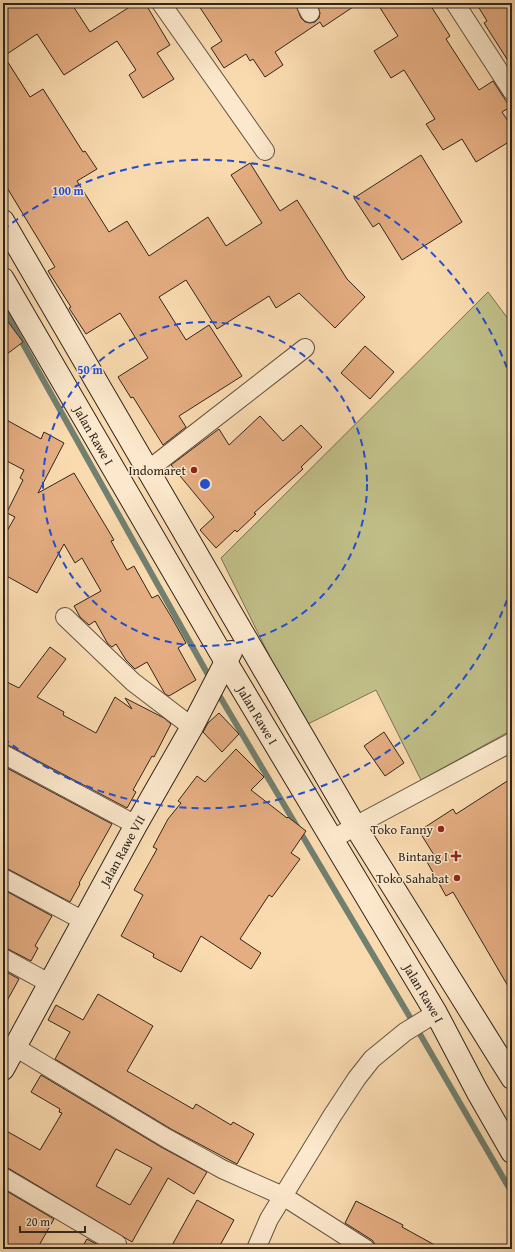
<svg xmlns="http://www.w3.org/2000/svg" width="515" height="1252" font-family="'Gentium Book Plus',serif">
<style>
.green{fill:#c1bf89;stroke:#787253}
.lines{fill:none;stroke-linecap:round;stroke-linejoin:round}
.stream{stroke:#728070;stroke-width:6}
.building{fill:#e5ad82;stroke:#2f261d;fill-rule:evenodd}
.street-casing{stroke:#625342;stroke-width:20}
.secondary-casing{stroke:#2f261d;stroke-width:24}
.street{stroke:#fce8cc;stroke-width:18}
.secondary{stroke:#fce8cc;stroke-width:22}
.ring{fill:none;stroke:#1d4ed8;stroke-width:2;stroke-dasharray:7 5}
.poi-dot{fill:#8f2418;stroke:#fce8cc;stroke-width:1.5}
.labels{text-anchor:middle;stroke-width:3;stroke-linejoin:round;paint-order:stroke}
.street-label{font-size:13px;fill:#2f261d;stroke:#fce8cc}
.poi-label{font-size:13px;fill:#2f261d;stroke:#fce8cc;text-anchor:end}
.centre{fill:#1d4ed8;stroke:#fce8cc;stroke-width:2}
.ring-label{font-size:12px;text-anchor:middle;font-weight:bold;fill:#1d4ed8;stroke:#fce8cc;stroke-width:3;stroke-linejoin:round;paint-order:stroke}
</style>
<rect width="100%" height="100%" fill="#fadbb0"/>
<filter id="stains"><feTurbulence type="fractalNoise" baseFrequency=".005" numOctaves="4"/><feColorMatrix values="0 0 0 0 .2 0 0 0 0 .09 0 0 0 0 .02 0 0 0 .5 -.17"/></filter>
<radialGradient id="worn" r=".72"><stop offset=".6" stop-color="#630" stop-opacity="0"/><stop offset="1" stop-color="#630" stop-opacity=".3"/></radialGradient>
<path class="green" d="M488,292L512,324V730L421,780L376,690L304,726L221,558Z"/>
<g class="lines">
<path class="stream" d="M3,308L211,680
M216,690L417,1029L512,1193"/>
</g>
<path class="building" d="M3,3H71L90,32L136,3H145L170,45L157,53L174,79L143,98L129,75L136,70L117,41L64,75L37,34L4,56L30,97L43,89L83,152L85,151L97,169L77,181L109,232L127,221L149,256L208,217L226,246L262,223L231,175L250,163L280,211L297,200L347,279L365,297L335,328L299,293L276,308L269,296L217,329L186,280L159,297L186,340L209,325L242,376L179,416L186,427L163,445L133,397L131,398L118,377L148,358L120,313L86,334L69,308L71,307L48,271L55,267L3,181Z
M197,3H295L301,18L305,22L310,23L315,22L319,18L320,13L317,3H359L323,27L320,22L275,52L283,65L265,77L253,59L250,61L246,54L224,68L211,48L222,41Z
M377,3H429L450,36L446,39L479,90L493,81L510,107L502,112L512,127V140L476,162L462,139L443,150L426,124L435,119L404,70L391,78L374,51L398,36Z
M476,3H512V67L484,23L487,21Z
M421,155L462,222L402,260L379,223L373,227L354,198Z
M3,315L23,342L3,357Z
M365,346L394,372L370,399L341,373Z
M260,416L283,441L301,425L322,447L301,467L303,469L254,513L256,514L237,532L235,530L216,548L200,530L214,517L171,465L219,429L229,445Z
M3,418L41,439L44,432L64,443L38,493L74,473L114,540L111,541L127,570L134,566L152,598L158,595L172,618L186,643L178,648L196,680L169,696L165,694L147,662L135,669L126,660L116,644L112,647L108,644L95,621L89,625L80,617L74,606L101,591L82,558L75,563L64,544L37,593L3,574V538L15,517L5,512L8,510L23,480L20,478L24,470L3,459Z
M50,647L66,659L37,697L64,712L63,715L96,733L115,697L132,709L125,698L164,718L171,724L154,757L152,756L133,790L136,792L127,808L8,745L3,744V680L19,688Z
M219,713L239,734L222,752L203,732L208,723Z
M384,732L404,763L385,776L364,746Z
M236,749L264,777L251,790L287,818L288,817L306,831L291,853L300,859L272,897L269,895L240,939L261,953L251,969L201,936L181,972L153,957L154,954L121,936L143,895L134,890L157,849L153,847L168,819L181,803L178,801L197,776L205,782Z
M3,766L112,824L79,883L80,884L70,902L8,869L3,868Z
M512,778V993L453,892L446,896L426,860L434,855L419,831L453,809L456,814Z
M6,891L52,916L35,946L38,948L31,961L8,949L3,948V897Z
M3,970L19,979L3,1008Z
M98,994L153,1026L127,1071L193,1109L196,1104L231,1125L233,1122L254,1134L237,1164L171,1129L55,1059L70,1032L48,1020L56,1005L83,1020Z
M41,1075L161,1147L207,1172L194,1194L168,1178L132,1242L8,1168L3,1167V1129L40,1150L62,1113L59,1112L60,1109L31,1092ZM116,1149L152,1168L130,1205L96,1186Z
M3,1189L54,1219L37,1249H3Z
M197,1200L234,1220L218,1249H170Z
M356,1201L403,1225L402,1227L442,1249H376L375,1244L372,1240L345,1223Z
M87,1239L105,1249H81Z"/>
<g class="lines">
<g class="street-casing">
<path id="street" d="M161,3L265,151
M305,3L310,13
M455,3L512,91
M148,470L305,348
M65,617L133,682L192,727
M3,754L136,825
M332,840L355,826L512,742
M3,878L84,921
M3,958L49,983
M15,1047L166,1138L206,1160L222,1169L283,1196L366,1249
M3,1177L117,1244
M256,1249L269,1219L332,1116L357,1078L372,1059L405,1032L436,1013"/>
</g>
<g class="secondary-casing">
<g id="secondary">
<path d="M3,221L355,826L512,1078"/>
<path id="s1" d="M3,279L226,662L436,1013L477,1091L512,1152"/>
<path id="s2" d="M3,1069L136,825L192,727L231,652"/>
</g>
</g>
<use href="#street" class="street"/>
<use href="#secondary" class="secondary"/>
</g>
<g class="ring">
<circle cx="205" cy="484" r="162"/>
<path d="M511 589A324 324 0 0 1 3 738M3 230A324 324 0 0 1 511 379"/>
</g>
<g class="poi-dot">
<circle cx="194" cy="470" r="4"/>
<circle cx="441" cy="829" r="4"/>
<path d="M454 850h4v4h4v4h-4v4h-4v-4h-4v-4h4z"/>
<circle cx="457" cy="878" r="4"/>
</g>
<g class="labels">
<g class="street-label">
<text dy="5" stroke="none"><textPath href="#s1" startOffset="181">Jalan Rawe I</textPath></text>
<text dy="5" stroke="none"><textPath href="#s1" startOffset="505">Jalan Rawe I</textPath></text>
<text dy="5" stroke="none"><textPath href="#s2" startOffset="249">Jalan Rawe VII</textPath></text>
<text dy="5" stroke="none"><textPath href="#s1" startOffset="829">Jalan Rawe I</textPath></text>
</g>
<g class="poi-label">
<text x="186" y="475">Indomaret</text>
<text x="433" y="834">Toko Fanny</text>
<text x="448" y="861">Bintang I</text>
<text x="449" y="883">Toko Sahabat</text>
</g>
</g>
<circle cx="205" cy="484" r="6" class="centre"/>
<g class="ring-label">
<text x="68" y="195">100 m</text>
<text x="90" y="374">50 m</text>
</g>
<rect width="515" height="1252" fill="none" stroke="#fadbb0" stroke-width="16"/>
<rect x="4" y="4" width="507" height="1244" fill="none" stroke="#2f261d" stroke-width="2"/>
<rect x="8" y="8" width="499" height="1236" fill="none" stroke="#2f261d"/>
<path d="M20 1226v6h65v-6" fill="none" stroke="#2f261d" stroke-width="2"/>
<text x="26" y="1226" font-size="12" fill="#2f261d" stroke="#fce8cc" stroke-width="3" paint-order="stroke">20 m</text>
<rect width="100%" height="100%" filter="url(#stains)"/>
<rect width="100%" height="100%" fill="url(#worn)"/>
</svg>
